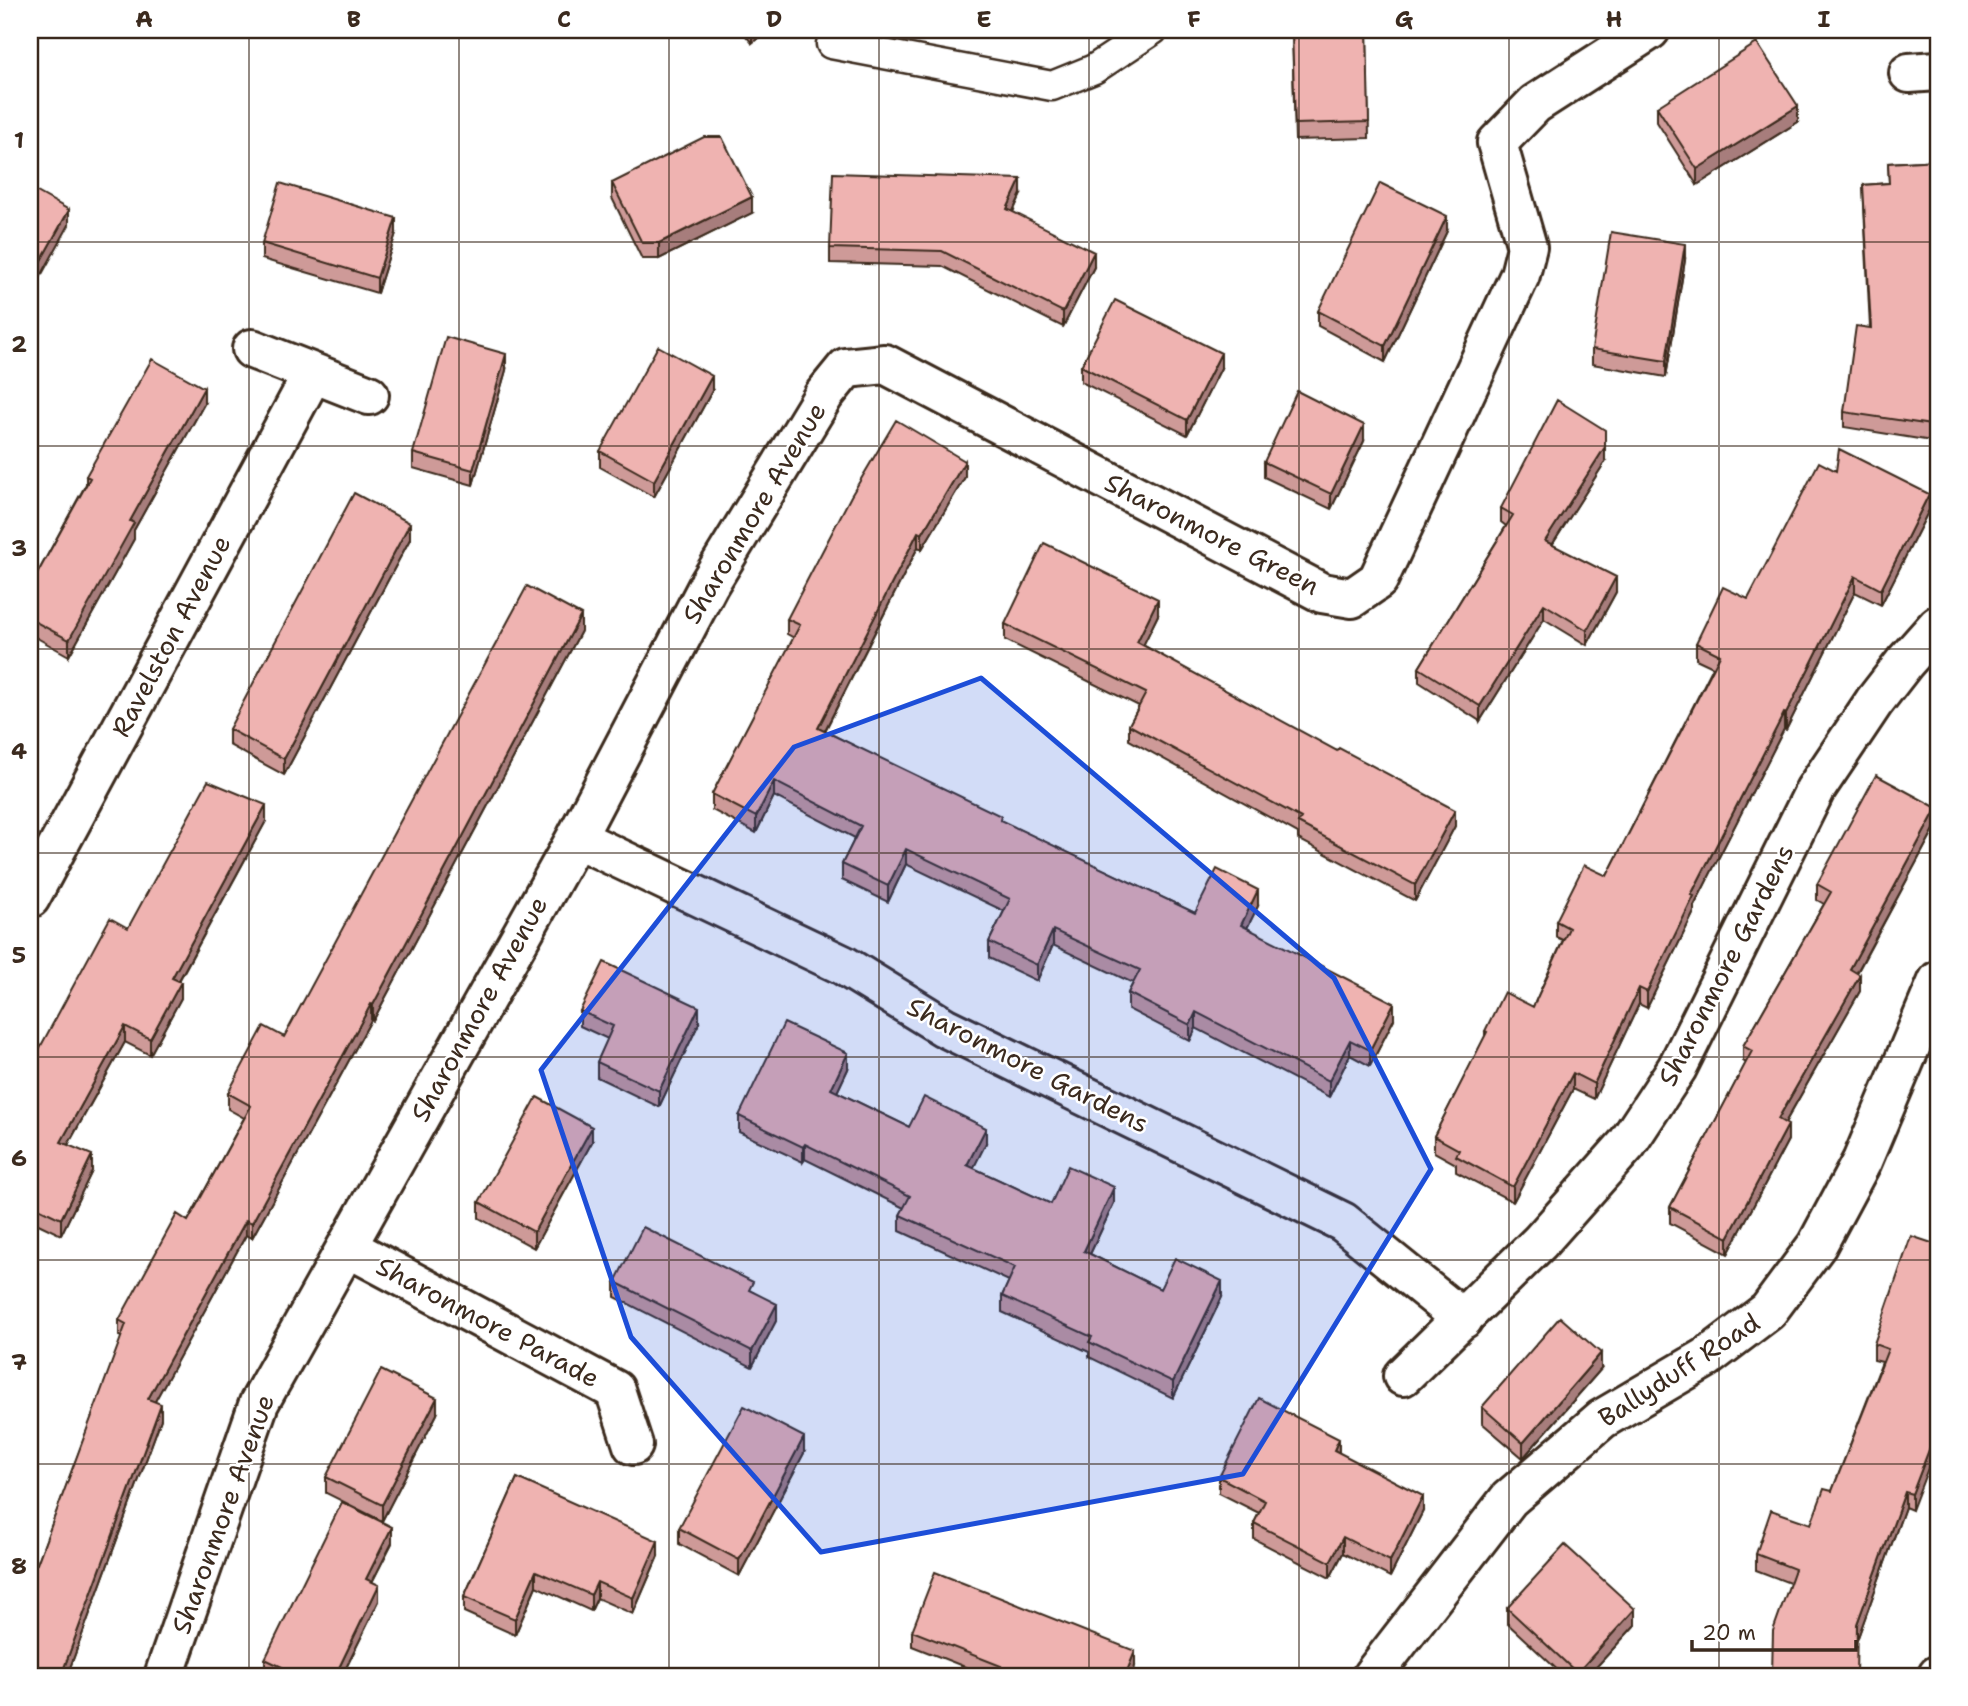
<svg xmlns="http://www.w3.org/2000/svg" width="1968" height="1706" font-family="'Shantell Sans',sans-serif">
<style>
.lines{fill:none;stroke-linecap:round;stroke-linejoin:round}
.service-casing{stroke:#3b2a1e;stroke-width:33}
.minor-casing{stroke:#3b2a1e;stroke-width:44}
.service{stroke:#fff;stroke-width:28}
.minor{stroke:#fff;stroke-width:38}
.wall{fill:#ce9a98;stroke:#3b2a1e;stroke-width:2}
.shaded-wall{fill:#a77d7c;stroke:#3b2a1e;stroke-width:2}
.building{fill:#efb3b1;stroke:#3b2a1e;stroke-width:2}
.marked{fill:#1d4ed8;fill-opacity:0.2;stroke:#1d4ed8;stroke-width:5;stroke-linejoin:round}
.grid{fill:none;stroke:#3b2a1e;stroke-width:2;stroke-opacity:0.55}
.labels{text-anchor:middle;stroke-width:5;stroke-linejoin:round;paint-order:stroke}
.street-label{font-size:26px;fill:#3b2a1e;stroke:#fff}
.neatline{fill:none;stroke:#3b2a1e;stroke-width:2.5}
.grid-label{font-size:23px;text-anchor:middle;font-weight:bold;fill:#3b2a1e}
</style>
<rect width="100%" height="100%" fill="#fff"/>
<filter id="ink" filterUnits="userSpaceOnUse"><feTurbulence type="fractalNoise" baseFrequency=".0143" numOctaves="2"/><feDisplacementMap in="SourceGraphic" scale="14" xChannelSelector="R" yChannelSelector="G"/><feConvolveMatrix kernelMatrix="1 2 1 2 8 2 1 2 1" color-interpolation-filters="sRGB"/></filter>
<g filter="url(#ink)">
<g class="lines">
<g class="service-casing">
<path id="service" d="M831,44L1052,86L1094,69L1153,30"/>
</g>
<g class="minor-casing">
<path id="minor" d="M1909,73L1938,71
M252,349L369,395
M576,838L843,965L944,1027L1343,1222L1463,1319
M30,898L312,375
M347,1247L615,1390L633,1445
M1403,1376L1540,1242L1627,1144L1677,1068L1815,790L1874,702L1905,662L1938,625
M164,1676L259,1403L576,838L709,584L824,395L846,368L885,364L1322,593L1352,598L1378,580L1520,275L1527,247L1497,143L1535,104L1650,30
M1372,1676L1509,1499L1602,1419L1706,1358L1768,1311L1817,1245L1862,1161L1938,981
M1938,1676V1675"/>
</g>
<use href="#service" class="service"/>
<use href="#minor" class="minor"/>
</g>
<path class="wall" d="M741,30H768L752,43Z
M1292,30H1367L1369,138L1295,140Z
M1436,30H1465L1455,34H1438Z
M1657,107L1798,122L1697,185L1657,122Z
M1938,160V442L1844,427V412L1870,328L1863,185L1889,183L1888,163Z
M612,183L752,213L659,259H642L612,198Z
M1021,194L1013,212L1094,267L1063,327L942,266L830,263V248Z
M1447,231L1385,362L1318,326V311Z
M396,233L377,293L262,259V243Z
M1685,260L1666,377L1592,364V349Z
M1081,366L1221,368L1187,435L1081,382Z
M506,370L473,485L413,468V453Z
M712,391L654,497L600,467V451Z
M204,404L134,530V539L69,656L30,634V587L86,484V476Z
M1364,441L1331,509L1264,477V462Z
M1605,462L1552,545L1616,592L1587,645L1544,619L1480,721L1419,682V668L1506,526L1501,522V508Z
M1836,471L1929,510L1881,605L1855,592L1786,730L1784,729L1694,906V912L1647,1008L1639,1004L1594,1099L1573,1089L1513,1202L1456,1172V1164L1434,1152V1136L1485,1037V1031L1533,1007L1563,940L1556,937V921L1607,876L1713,667L1696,659V643L1748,599Z
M965,477L922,549L918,547L825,731L1001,821L1195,913L1258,906L1247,928L1394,1019L1370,1066L1350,1055L1329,1097L1196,1028L1190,1041L1128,1009V993L1133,983L1053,945L1037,981L989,958V942L1004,911L906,864L888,902L842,880V864L855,838L774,796L756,833L712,810V794L794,638L787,634V619Z
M410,539L284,775L229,745V729Z
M1158,615L1143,645L1455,826L1415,901L1298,839V833L1129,740V725L1139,706L1005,640V624Z
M581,631L373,1021L371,1020L252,1238L246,1235L155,1401L161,1419L67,1676H30L37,1564L122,1337L119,1336V1320L188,1221L244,1118L228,1109V1093L284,1037Z
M266,821L179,981L181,998L150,1055L125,1042L68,1145L92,1171L61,1235L30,1220V1066L128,928Z
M1937,824L1857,973L1860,991L1785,1123L1788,1140L1728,1254L1670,1223V1207L1746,1063L1743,1061V1046L1824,904L1817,900V884Z
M580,1011L699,1023L659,1107L597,1077V1062L608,1039L580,1026Z
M848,1069L837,1092L909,1127L986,1143L973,1168L1051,1204L1114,1203L1090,1254L1160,1289L1222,1297L1173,1398L1089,1357V1352L1002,1312V1296L1009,1281L900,1231V1215L904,1208L805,1159L803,1162L739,1132V1116Z
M592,1142L534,1248L479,1218V1202Z
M1938,1245L1912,1510L1905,1507L1857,1640L1790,1583L1756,1570V1554L1811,1524L1832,1491L1882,1362L1874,1360V1344Z
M615,1282L753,1292L777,1319L752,1367L615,1297Z
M1601,1369L1523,1458L1482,1423V1407Z
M437,1414L382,1521L326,1493V1477Z
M804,1453L739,1576L679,1544V1528Z
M1339,1453L1423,1511L1390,1577L1343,1553L1330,1578L1254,1539V1523L1259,1513L1219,1493V1477Z
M517,1478L658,1556L633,1614L597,1598L591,1611L536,1586L515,1635L464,1612V1597Z
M392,1543L372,1582L379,1601L342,1676H268L265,1674V1659Z
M1507,1608L1635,1625L1588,1676H1564L1507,1623Z
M912,1631L1135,1666L1132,1676H988L912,1646Z"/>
<path class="shaded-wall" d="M752,30H768L752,43Z
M1455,30H1465L1455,34Z
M1798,106V122L1697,185V169Z
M1021,179V194L1007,224V209Z
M752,197V213L659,259V243Z
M69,210V225L30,296V280Z
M1447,216V231L1385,362V346Z
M396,218V233L377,293V278Z
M1685,244V260L1666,377V361Z
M1094,252V267L1063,327V312Z
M1221,353V368L1187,435V420Z
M506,354V370L473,485V470Z
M712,376V391L654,497V481Z
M204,388V404L134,530V539L69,656V640L130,521Z
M1364,425V441L1331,509V494Z
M1605,447V462L1545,556V541Z
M965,461V477L922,549V534Z
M1929,494V510L1881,605V590Z
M410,523V539L284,775V759Z
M918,532V547L818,744V728Z
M1855,576V592L1786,730V714Z
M1616,577V592L1587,645V630Z
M1158,599V615L1137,658V642Z
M1544,604V619L1480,721V706Z
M581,615V631L373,1021V1005Z
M1784,713V729L1694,906V912L1647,1008V992L1691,895Z
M774,781V796L756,833V817Z
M266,805V821L172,993V978Z
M1937,808V824L1850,985V969Z
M1455,810V826L1415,901V885Z
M906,849V864L888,902V886Z
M1258,890V906L1241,940V925Z
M1053,930V945L1037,981V965Z
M1860,975V991L1778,1135V1119Z
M181,982V998L150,1055V1039Z
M1639,988V1004L1594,1099V1084Z
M1394,1003V1019L1370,1066V1050Z
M371,1004V1020L252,1238V1223Z
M699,1007V1023L659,1107V1091Z
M1196,1012V1028L1190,1041V1025Z
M125,1026V1042L61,1157V1142Z
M1350,1040V1055L1329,1097V1081Z
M848,1053V1069L831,1105V1089Z
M1573,1073V1089L1513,1202V1187Z
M1788,1125V1140L1728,1254V1238Z
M592,1127V1142L534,1248V1232Z
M986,1128V1143L967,1181V1165Z
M805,1144V1159L803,1162V1147Z
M92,1155V1171L61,1235V1219Z
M1114,1187V1203L1084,1267V1251Z
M246,1220V1235L148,1414V1399Z
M1222,1281V1297L1173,1398V1382Z
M777,1304V1319L752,1367V1351Z
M1601,1353V1369L1523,1458V1443Z
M437,1398V1414L382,1521V1505Z
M161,1404V1419L67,1676H61Z
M1938,1426V1442L1912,1510V1494Z
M804,1437V1453L739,1576V1560Z
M1339,1439V1454L1334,1450Z
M1905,1492V1507L1857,1640V1624Z
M1423,1496V1511L1390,1577V1561Z
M392,1527V1543L366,1594V1579Z
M1343,1537V1553L1330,1578V1562Z
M658,1541V1556L633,1614V1598Z
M536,1571V1586L515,1635V1619Z
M597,1582V1598L591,1611V1595Z
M379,1585V1601L342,1676H335Z
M1635,1609V1625L1588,1676H1577V1673Z
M1135,1651V1666L1132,1676H1125Z"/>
<path class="building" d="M1292,30H1367L1369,122L1295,124Z
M1757,43L1798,106L1697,169L1657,107Z
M704,137H722L752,197L659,243H642L612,183Z
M1938,160V426L1844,412L1856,326L1871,328L1863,185L1889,183L1888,163Z
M833,173L1021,179L1007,209L1094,252L1063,312L942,251L830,248Z
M280,183L396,218L377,278L262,243Z
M1380,183L1447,216L1385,346L1318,311Z
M30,188L69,210L30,280Z
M1611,232L1685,244L1666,361L1592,349Z
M1115,300L1221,353L1187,420L1081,366Z
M446,337L506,354L473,470L413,453Z
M658,346L712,376L654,481L600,451Z
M152,359L204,388L130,521L134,523L69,640L30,619V587L90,478L86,476Z
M1297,391L1364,425L1331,494L1264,462Z
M1557,400L1605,430V447L1545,541L1616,577L1587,630L1544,604L1480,706L1419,668L1513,515L1501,508Z
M896,420L965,461L922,534L918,532L818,728L1001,816L1000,820L1195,913L1217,869L1258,890L1241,925L1394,1003L1370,1050L1350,1040L1329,1081L1196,1012L1190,1025L1128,993L1140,970L1053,930L1037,965L989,942L1010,899L906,849L888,886L842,864L861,826L774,781L756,817L712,794L800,625L787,619L851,496Z
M1839,449L1929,494L1881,590L1855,576L1786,714L1784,713L1691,895L1694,896L1647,992L1639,988L1594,1084L1573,1073L1513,1187L1456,1156L1459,1150L1434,1136L1487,1032L1485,1031L1504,992L1533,1007L1569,928L1556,921L1584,865L1607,876L1720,655L1696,643L1723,587L1748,599L1819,462L1836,471Z
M354,493L410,523L284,759L229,729Z
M1044,543L1158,599L1137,642L1337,751L1339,748L1455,810L1415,885L1298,823L1301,818L1129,725L1146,693L1005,624Z
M527,586L581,615L373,1005L371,1004L252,1223L246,1220L148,1399L161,1404L61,1676H30V1575L34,1563L37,1564L126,1324L119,1320L177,1214L188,1221L251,1106L228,1093L264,1026L284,1037Z
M1876,775L1937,808L1850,969L1860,975L1778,1119L1788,1125L1728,1238L1670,1207L1752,1051L1743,1046L1831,892L1817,884Z
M208,781L266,805L172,978L181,982L150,1039L125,1026L61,1142L92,1155L61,1219L30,1204V1066L110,918L128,928Z
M604,962L699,1007L659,1091L597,1062L613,1026L580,1011Z
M784,1023L848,1053L831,1089L909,1127L924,1097L986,1128L967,1165L1051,1204L1068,1166L1114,1187L1084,1251L1160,1289L1175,1258L1222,1281L1173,1382L1089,1342L1092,1337L1002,1296L1015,1267L900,1215L910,1196L805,1144L803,1147L739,1116Z
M537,1097L592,1127L534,1232L479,1202Z
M643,1227L753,1282L749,1290L777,1304L752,1351L615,1282Z
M1911,1236L1938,1245V1426L1912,1494L1905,1492L1857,1624L1856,1676H1772L1773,1631L1795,1569L1756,1554L1771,1510L1811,1524L1824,1489L1832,1491L1888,1349L1874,1344Z
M1560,1317L1601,1353L1523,1443L1482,1407Z
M381,1370L437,1398L382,1505L326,1477Z
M1259,1398L1339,1439L1334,1450L1423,1496L1390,1561L1343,1537L1330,1562L1254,1523L1265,1501L1219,1477Z
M744,1406L804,1437L739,1560L679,1528Z
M517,1478L658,1541L633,1598L597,1582L591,1595L536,1571L515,1619L464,1597Z
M342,1502L392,1527L366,1579L379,1585L335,1676H277L282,1667L265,1659Z
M1565,1545L1635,1609L1577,1673L1507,1608Z
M935,1572L1135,1651L1125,1676H996L1001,1666L912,1631Z"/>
</g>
<path class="marked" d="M981,678L1334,978L1431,1169L1243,1474L821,1552L631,1337L541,1070L794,747Z"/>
<path class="grid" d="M249,30V1676M459,30V1676M669,30V1676M879,30V1676M1089,30V1676M1299,30V1676M1509,30V1676M1719,30V1676M30,242H1938M30,446H1938M30,649H1938M30,853H1938M30,1057H1938M30,1260H1938M30,1464H1938"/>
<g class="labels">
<g class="street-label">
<text transform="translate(754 513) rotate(-59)" y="9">Sharonmore Avenue</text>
<text transform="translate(1212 534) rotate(27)" y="9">Sharonmore Green</text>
<text transform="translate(171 636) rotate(-62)" y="9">Ravelston Avenue</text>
<text transform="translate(1726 965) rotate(-63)" y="9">Sharonmore Gardens</text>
<text transform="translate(479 1009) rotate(-61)" y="9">Sharonmore Avenue</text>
<text transform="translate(1028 1065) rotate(27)" y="9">Sharonmore Gardens</text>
<text transform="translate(488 1322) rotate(28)" y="9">Sharonmore Parade</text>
<text transform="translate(1679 1370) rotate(-33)" y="9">Ballyduff Road</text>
<text transform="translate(223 1514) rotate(-70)" y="9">Sharonmore Avenue</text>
</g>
</g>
<rect width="1968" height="1706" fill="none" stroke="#fff" stroke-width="77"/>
<path d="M1692 1640v10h164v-10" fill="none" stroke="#3b2a1e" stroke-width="3.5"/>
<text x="1702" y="1640" font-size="21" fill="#3b2a1e" stroke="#ffffff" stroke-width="5" paint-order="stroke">20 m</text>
<rect x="38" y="38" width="1892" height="1630" class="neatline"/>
<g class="grid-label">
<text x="144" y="27">A</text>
<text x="354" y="27">B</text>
<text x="564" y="27">C</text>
<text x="774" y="27">D</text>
<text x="984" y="27">E</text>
<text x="1194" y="27">F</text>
<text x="1404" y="27">G</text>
<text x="1614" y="27">H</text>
<text x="1824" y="27">I</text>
<text x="19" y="148">1</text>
<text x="19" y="352">2</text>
<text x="19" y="556">3</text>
<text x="19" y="759">4</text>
<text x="19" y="963">5</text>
<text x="19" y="1166">6</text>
<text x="19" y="1370">7</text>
<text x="19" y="1574">8</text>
</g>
</svg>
